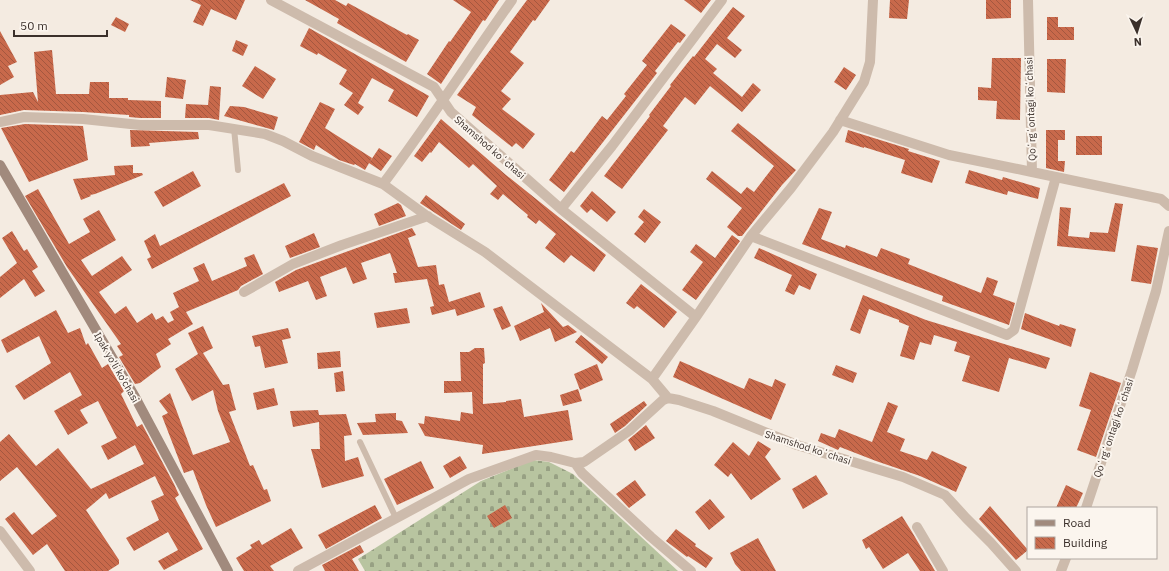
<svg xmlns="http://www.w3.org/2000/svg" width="1169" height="571" font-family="'IBM Plex Sans',sans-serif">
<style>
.cemetery{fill:url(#cemetery-stones)}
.building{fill:url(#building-back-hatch)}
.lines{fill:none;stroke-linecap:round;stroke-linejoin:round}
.lane{stroke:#cdbbac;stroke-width:6}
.street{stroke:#cdbbac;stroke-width:10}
.secondary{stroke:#a18a7d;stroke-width:10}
.labels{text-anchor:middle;stroke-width:4;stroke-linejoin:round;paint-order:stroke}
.street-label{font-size:10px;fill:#3b302b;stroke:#fbf5ee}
</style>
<defs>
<pattern id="cemetery-stones" width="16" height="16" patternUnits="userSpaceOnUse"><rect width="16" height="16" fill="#b8c4a0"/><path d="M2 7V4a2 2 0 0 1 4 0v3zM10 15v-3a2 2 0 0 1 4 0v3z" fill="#97a083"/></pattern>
<pattern id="building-back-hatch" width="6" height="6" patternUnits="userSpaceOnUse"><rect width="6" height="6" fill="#c8694b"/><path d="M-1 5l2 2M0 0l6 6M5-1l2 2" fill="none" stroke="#a4573f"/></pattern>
</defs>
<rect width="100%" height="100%" fill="#f4ebe1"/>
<path class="cemetery" d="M533,460L549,462L573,474L678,571H365L358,559L481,481Z"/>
<path class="building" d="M190,0H245L236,20L211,9L203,26L193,22L201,5Z
M305,0H335L346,6L348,3L407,35L408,34L419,40L406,62L337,23L339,19Z
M453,0H499L485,21L483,20L441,84L427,74L449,41L450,42L471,12Z
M527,0H550L535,21L533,20L510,52L524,63L501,91L511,99L502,109L535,134L523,149L516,143L512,147L472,115L476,107L457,95Z
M684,0H711L701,13Z
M890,0H909L907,19L889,18Z
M986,0H1011V18L986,19Z
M733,7L745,16L727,38L742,50L735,58L717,44L705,59L717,69L713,73L742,97L753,83L761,90L742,112L710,86L695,105L685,97L663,126L668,130L622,189L604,176L650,116L649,115L671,86L670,85L693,56L694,57Z
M116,17L129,24L125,32L111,25Z
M1047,17H1058V27H1074V40H1047Z
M671,24L686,35L680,43L678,42L655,71L657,73L564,192L549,180L571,151L574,153L602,116L607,120L626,96L624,94L647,65L642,61Z
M309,28L429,96L417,117L388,101L394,90L372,78L358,103L364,107L358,115L344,105L353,93L339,84L347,70L318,53L317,55L300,46Z
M0,31L17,62L8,66L14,77L0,85Z
M236,40L248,45L243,56L232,51Z
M52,50L56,94H89L90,82H109V98H128V100L161,101V118H140L129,117V115L83,112L24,110L0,115V95L33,92L38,102L34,52Z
M992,58H1021L1020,120L996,119L997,101L978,100V87L991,88Z
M1047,59H1066L1065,93L1047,92Z
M255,66L276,79L263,99L242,86Z
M844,67L856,75L846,90L834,82Z
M167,77L186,80L183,99L165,97Z
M210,86L221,87L219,120L209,118H185L186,104L208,105Z
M320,102L335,109L325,128L372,158L365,170L355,164L354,165L339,160L316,145L314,150L299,142Z
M230,106L244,107L278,117L274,130L224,116Z
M441,119L506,175L606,255L594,272L571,255L564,263L545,248L556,234L539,220L536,224L527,217L528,215L503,194L498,200L490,194L497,186L473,164L469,168L439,142L431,153L430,152L422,162L414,156Z
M738,123L796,170L782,185L742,236H738L727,227L742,208L706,179L712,171L741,194L747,187L754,192L774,166L731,131Z
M25,124L83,126L88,160L29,182L1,128Z
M130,130L198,132L199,139L149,143L150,146L131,147Z
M848,130L909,149L908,151L940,161L932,183L901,173L905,160L864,147V148L845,142Z
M1046,130H1065V140H1058V161H1065L1064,172L1046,168Z
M1076,136H1102V155H1076Z
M379,148L392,156L381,171L369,163Z
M133,165V173H142L143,175L95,194L90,195L91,196L81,200L73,179L115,175L114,166Z
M969,170L1002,180L1003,177L1040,188L1038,199L1008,191L1007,195L965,183Z
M193,171L201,186L163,207L154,192Z
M284,183L291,196L152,269L147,259L151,257L144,241L155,234L160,246Z
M38,189L69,244L90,232L83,219L99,210L116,240L81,260L92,276L122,256L132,270L99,292L115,314L126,306L137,323L152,313L156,320L163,316L168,323L174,320L170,312L179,307L173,293L199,281L193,268L204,263L212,281L247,266L244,258L254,254L263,274L241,286L238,290L186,312L193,324L168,339L171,344L156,354L161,367L140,383L135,384L119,357L123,355L117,346L121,344L67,267L25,196Z
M592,191L616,212L607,222L591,209L587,213L580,206Z
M426,195L465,224L461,230L420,203Z
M398,203L401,205L406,216L379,226L374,214Z
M1115,203L1123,204L1115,252L1057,246L1060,207L1071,208L1068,236L1089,238L1090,232L1108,233Z
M819,208L832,212L821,239L845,248L846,245L877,257L881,248L910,259L908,264L981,293L987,277L998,281L993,295L1015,303L1009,325L942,301L943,296L802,244Z
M644,209L661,222L645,243L634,234L644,222L638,217Z
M412,228L416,235L408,238L418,267L436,265L439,285L444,284L449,302L480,292L485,307L457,316L455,309L432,315L430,307L434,306L427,279L395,283L393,273H397L390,253L361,263L367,279L353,284L346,267L320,277L327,296L316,300L308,281L279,292L275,282L296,270Z
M12,231L24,251L27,249L38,267L32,271L45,291L35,297L24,279L0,298V277L17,263L2,238Z
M314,233L320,247L290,258L285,246Z
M732,235L740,241L696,300L682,290L703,262L690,252L696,244L715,258Z
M1137,245L1158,248L1151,284L1131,281Z
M759,248L817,274L810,290L799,285L794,295L785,291L792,275L754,258Z
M641,284L677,312L664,328L637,306L634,309L626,303Z
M863,295L926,320L1050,358L1046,369L1009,358L999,392L962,381L970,356L954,351L957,342L934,335L931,345L920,342L914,360L900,356L909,326L899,322V320L869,309L860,334L850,330Z
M541,303L563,327L568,325L577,332L555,342L550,328L520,341L514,326L544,312Z
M502,306L511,326L502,330L493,309Z
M407,308L410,323L377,328L374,313Z
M56,310L68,333L80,328L86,345L88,343L102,368L108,364L124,391L121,394L137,427L142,424L174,484L179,495L175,498L203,549L164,570L158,561L178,550L168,532L134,551L126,538L159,520L151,501L164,495L155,476L109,499L106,493L86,510L119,560V564L108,571H65L47,544L33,555L5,519L14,512L32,535L57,516L17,467L0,481V442L9,434L36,466L58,448L91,489L144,464L135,445L108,460L101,446L117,438L98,401L80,410L88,423L68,435L54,411L82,395L70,372L24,400L15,386L51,363L39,336L7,353L1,340Z
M1025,313L1059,326L1060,324L1076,329L1071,347L1021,329Z
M203,326L213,348L203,353L223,385L229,384L236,410L229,412L250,466L253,465L264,490L267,489L271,501L216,527L206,505L193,470L184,473L162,416L168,413L159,401L170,393L193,455L230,442L218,411L213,390L192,401L175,369L198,354L188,333Z
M288,328L291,338L282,340L288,363L265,368L260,346L255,347L252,336Z
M581,335L608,357L602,364L575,342Z
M475,348H484L485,363L483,364V404L506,402V401L521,399L524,417L568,410L573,440L482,454L483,445L425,436L418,423L424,424L425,416L460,421L461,412L473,414L472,392L444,393V381H461L460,352H469Z
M340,351L341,367L318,369L317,353Z
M680,361L744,389L749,378L772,387L775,379L786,384L771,420L673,377Z
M597,364L603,380L580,390L574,374Z
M836,365L857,373L853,383L832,375Z
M343,371L345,391L336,392L334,373Z
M1090,372L1121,383L1096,457L1077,450L1091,410L1079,406Z
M274,388L278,405L257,410L253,393Z
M578,389L582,401L563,406L560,395Z
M644,401L647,405L625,426L615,433L610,424Z
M888,402L898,406L887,432L905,439L900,451L927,460L932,451L967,467L956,492L920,476L876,461L840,447L838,450L818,441L821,433L835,438L839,429L872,442Z
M318,410L319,415L346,414L352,435L344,436L345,461L358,457L364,476L322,488L311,449H320L319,422L293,427L290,411Z
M396,413V420L402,421L408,433L363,435L357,423L376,422L375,414Z
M646,425L655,438L635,451L628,440Z
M758,441L771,449L765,457L781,479L751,500L731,473L728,477L714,465L733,442L749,456Z
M460,456L467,468L450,478L443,466Z
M421,461L434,488L397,505L384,479Z
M816,475L828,494L803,509L792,489Z
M635,480L646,495L629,508L616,494Z
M1066,485L1083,493L1076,508H1056Z
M710,499L725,517L709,530L695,512Z
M375,505L382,518L326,549L318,535Z
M505,505L512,518L494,528L487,516Z
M990,506L1028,550L1016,560L979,519Z
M902,516L912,532L935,571H920L908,553L883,569L869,547L866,549L862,540Z
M291,528L303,548L270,566L274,571H244L236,558L252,548L250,545L259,540L262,545Z
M676,529L696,544L695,546L713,558L706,568L688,556L687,557L666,541Z
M758,538L776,571H741L735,564L730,553Z
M360,545L364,552L352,559L359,571H325L322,565Z"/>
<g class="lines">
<path class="lane" d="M234,128L238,170
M360,442L396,518"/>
<path class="street" d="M271,0L434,87L451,112L561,209L696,317
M873,0L870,62L864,82L833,132L791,188L751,236L696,317L652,379L668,398L679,400L713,411L797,445L903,477L945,495L966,518L991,543L1016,571
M1028,0L1032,172L1161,199L1169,206
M840,120L949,155L1032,172
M0,122L24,117L83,119L140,125H209L265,134L283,141L312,156L383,184L427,216L485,252L652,379
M383,184C428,124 469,61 512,0
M561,209L612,146L722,0
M751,236L1007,335L1014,330L1056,177
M244,292L293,264L342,245L428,216
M575,463L582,473L651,537L691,571
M1086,508L1132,370L1156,291L1169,231
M917,527L943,571
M0,531L30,571
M298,571L469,479L536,455L551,457L575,463L584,462L629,431L663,400L668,398
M1061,571L1066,558"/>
<path class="secondary" d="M0,165L135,397L228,571"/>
</g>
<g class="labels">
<g class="street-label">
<text transform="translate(1030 109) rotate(-92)" y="4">Qoʻrgʻontagi koʻchasi</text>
<text transform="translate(490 147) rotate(41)" y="4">Shamshod koʻchasi</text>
<text transform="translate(117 367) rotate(60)" y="4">Ipak yo'li ko'chasi</text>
<text transform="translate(1113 428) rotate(-71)" y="4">Qoʻrgʻontagi koʻchasi</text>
<text transform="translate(808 447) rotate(18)" y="4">Shamshod koʻchasi</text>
</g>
</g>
<rect x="1027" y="507" width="130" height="52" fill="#fbf5ee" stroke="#aea6a0"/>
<rect x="1035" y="520" width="20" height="6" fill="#a18a7d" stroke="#aea6a0"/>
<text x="1063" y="527" font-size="12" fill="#3b302b">Road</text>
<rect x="1035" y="537" width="20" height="12" fill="url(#building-back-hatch)" stroke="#aea6a0"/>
<text x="1063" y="547" font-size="12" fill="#3b302b">Building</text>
<g transform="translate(1137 32) rotate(176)" stroke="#fbf5ee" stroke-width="3" paint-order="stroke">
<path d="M0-3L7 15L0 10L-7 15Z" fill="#3b302b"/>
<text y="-6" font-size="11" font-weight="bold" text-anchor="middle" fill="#3b302b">N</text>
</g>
<path d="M14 30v6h93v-6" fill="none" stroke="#3b302b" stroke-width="2"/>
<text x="20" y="30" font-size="12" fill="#3b302b" stroke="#fbf5ee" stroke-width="3" paint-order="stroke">50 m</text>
</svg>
